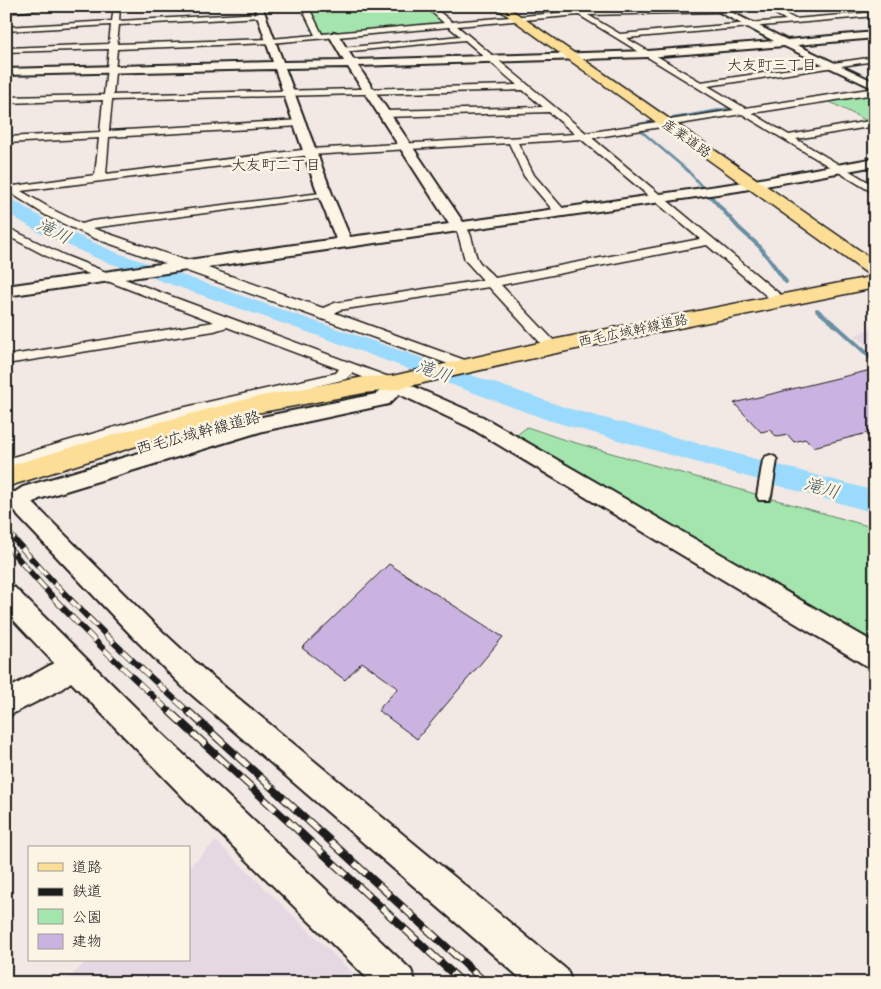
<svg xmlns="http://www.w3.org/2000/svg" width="881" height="989" font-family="Pangolin,'Klee One',sans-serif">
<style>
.built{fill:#e6d8e3}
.green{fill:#a4e5ae;stroke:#608065}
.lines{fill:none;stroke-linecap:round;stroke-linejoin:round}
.stream-far3{stroke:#688ea2;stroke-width:2}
.stream-far2{stroke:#688ea2;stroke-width:2.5}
.stream-far1{stroke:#688ea2;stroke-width:4}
.stream{stroke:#688ea2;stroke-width:4.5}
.river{fill:#9adafc;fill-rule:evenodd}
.building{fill:#cbb3e1;stroke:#1c1c1c}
.pedestrian-casing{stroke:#1c1c1c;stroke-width:4}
.minor-casing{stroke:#1c1c1c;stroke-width:3}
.tertiary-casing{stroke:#1c1c1c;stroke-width:4}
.primary-casing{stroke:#1c1c1c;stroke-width:3}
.pedestrian{fill:#fcf5e5;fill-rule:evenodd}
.minor{fill:#fcf5e5;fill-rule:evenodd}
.tertiary{fill:#fcf5e5;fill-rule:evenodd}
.primary{fill:#fcde96;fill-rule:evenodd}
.rail-far1-casing{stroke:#1c1c1c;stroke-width:6}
.rail-casing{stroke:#1c1c1c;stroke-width:8}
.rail-far1{stroke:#fcf5e5;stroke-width:4.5;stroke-dasharray:12;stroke-linecap:butt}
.rail{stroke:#fcf5e5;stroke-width:5.5;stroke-dasharray:16;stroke-linecap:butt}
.labels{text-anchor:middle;stroke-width:5;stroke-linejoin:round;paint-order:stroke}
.far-street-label{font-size:14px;fill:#1c1c1c;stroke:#fcf5e5}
.far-neighbourhood-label{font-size:15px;fill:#1c1c1c;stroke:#fcf5e5}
.street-label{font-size:16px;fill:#1c1c1c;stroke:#fcf5e5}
.water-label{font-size:18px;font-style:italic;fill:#42555f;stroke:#fcf5e5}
</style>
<rect width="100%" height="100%" fill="#f2e8e4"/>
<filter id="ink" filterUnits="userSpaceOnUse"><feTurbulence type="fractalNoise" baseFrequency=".02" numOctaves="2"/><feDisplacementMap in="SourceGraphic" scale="10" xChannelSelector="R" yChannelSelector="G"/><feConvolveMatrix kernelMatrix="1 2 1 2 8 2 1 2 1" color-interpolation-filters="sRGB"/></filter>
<g filter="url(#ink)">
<path class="built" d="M875,327V353L855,335Z
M216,841L363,983H64L88,960H189V867Z"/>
<path class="green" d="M308,6H425L445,23L324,35L321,33Z
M875,94V121H867L830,102Z
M527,427L562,439L875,528V643L517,435Z"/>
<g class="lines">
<path class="stream-far3" d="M565,6L579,15"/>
<path class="stream-far2" d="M705,190L688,171L634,125L731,108L727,106"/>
<path class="stream-far1" d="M704,189L739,228L760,247L786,282
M817,310L835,325"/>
<path class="stream" d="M834,324L875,361"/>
<path class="river" d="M6,198L13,200L54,225L115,252L567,408L875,491V513L548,420L313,334L101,260L40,233L6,212Z"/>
</g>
<path class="building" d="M875,369V431L813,447L805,439L794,442L788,435L777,437L770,430L761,432L734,403Z
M389,564L503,637L417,739L378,710L398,688L362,662L345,680L302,648Z"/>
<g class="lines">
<g class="pedestrian-casing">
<path id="pedestrian" d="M770,455L775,457L777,460L771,496L769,500H759L757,496L763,460L765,457Z"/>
</g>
<g class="minor-casing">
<path id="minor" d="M39,6H71L6,13V9Z
M114,6H120L119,21L261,13L265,15L261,17L119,25L117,44L271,39L315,35L301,6H308L322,34L444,23L425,6H432L452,22L580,11L720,8L723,10L720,12L588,15L620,34L786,20L762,6H803L778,10L795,19L875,12V16L626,38L701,82L875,57V61L708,86L745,108L875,88V94L752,113L789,135L875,120V126L796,139L875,186V194L742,114L592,138L788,301L781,305L776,304L707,245L501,285L557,344L559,347L557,350H547L489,287L339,310L335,313L473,363L475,366L473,369L468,371L94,238L47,216L6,190L7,183L14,186L95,175L99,138L6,143V137L100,132L103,100L6,103V97L104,95L109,49L6,52V48L109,44L111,25L6,31V27L112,21ZM579,15L734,110L586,133L457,26ZM449,27L460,36L342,48L338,50L342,52L465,40L517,85L113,95L117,49L271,43ZM523,90L543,107L385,111L380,114L385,117L549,112L575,134L310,149L106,174L109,137L301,126L306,123L301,120L109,131L112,100ZM581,139L700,239L495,278C490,272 480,265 477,258C472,246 473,227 459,223L453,227L458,234L465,260L483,280L335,303L323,308L92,228L325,197L330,194L329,192L92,221L82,224L55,211L21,191L310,155L509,143L524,176L556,214L560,215L566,212L534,175L518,143Z
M6,227L66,256L111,274L397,380L400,383L397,386L392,388L352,373L346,379L179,419L6,471V459L177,409L336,373L339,369L227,327L214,331L6,364V356L214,322L58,262L6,235Z
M6,490L26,495L29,500L26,505L20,506L6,502Z"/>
</g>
<g class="tertiary-casing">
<path id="tertiary" d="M254,6H262L283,62L344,61L329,35L334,32L337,33L354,60L648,51L774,41L708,6H719L787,40L875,32V38L797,45L875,82V89L784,46L648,57L358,66L463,222L738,183L875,158V166L738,191L6,296V286L336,239L318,194L275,69L6,75V69L273,62ZM348,67L449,224L350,237L332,194L285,68Z
M392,377L483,417L875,643V669L865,665L469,427L399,394L389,404L263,431L39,499L33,503L151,621L204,670L567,970L572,983H526L184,688L133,637L18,516L9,500L12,494L23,487L262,417L376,394L380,391L385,379Z
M6,585L15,588L161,733L411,970L416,983H372L189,803L71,682L60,690L6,717V690L54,663L6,612Z"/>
</g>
<g class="primary-casing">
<path id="primary" d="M494,6H506L875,261V276L868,274Z
M875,276V288L552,354L392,390L364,393L251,414L146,443L6,487V467L130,430L251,398L364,377L392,376L552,340Z"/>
</g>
<use href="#pedestrian" class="pedestrian"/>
<use href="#minor" class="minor"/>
<use href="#tertiary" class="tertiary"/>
<use href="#primary" class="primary"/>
<g class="rail-far1-casing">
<path id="rail-far1" d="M6,530C63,596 125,655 190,713
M6,544C56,605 114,660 171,713"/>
</g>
<g class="rail-casing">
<path id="rail" d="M170,712L463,983
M189,712L486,983"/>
</g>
<use href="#rail-far1" class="rail-far1"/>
<use href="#rail" class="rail"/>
</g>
</g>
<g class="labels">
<g class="far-street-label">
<text transform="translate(687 138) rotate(35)" y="5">産業道路</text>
<text transform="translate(633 330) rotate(-12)" y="5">西毛広域幹線道路</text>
</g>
<g class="far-neighbourhood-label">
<text x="772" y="70">大友町三丁目</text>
<text x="276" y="170">大友町二丁目</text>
</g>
<g class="street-label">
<text transform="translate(198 432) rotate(-15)" y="6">西毛広域幹線道路</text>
</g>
<g class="water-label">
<text transform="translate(54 231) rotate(27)" y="6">滝川</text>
<text transform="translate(434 371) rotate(19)" y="6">滝川</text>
<text transform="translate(822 488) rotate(16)" y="6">滝川</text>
</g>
</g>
<rect width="881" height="989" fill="none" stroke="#fcf5e5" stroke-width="25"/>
<rect x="12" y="12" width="856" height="964" fill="none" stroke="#1c1c1c" stroke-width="2" filter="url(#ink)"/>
<rect x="28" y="846" width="162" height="115" fill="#fcf5e5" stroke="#a29e95"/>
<rect x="38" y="863" width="25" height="8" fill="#fcde96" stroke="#a29e95"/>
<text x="72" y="872" font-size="15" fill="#1c1c1c">道路</text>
<rect x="38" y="888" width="25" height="8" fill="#1c1c1c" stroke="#a29e95"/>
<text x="72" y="896" font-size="15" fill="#1c1c1c">鉄道</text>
<rect x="38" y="909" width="25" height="15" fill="#a4e5ae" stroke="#a29e95"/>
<text x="72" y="922" font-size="15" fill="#1c1c1c">公園</text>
<rect x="38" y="934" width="25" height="15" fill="#cbb3e1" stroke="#a29e95"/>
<text x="72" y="946" font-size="15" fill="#1c1c1c">建物</text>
</svg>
